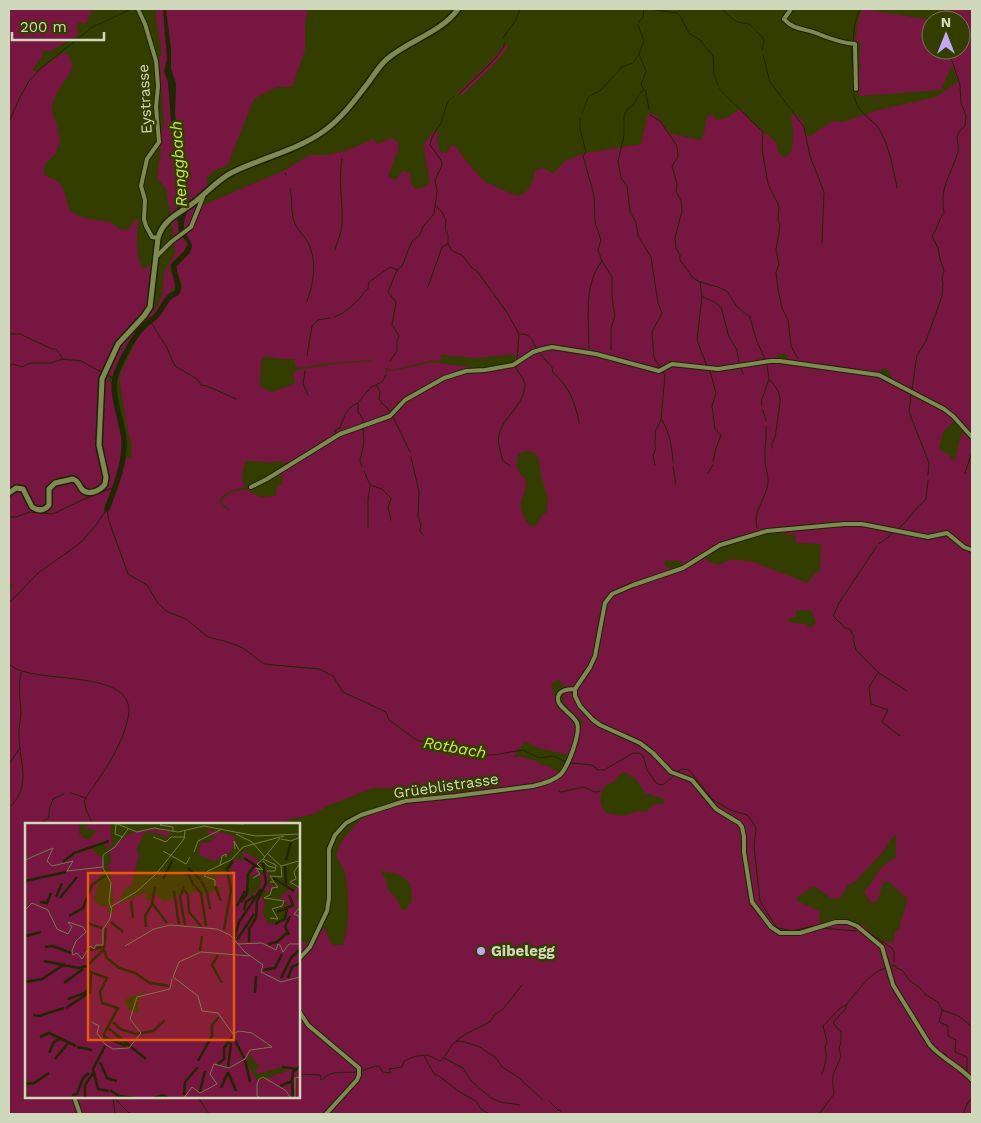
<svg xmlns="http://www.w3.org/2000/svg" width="981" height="1123" font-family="'Work Sans',sans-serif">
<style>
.green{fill:#761641;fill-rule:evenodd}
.water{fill:#202601}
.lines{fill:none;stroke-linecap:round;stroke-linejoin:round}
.stream{stroke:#202601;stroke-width:1}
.river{stroke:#202601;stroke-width:5.5}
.street-casing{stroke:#1d2205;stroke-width:6}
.secondary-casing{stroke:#1d2205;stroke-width:8}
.street{stroke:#7e8a52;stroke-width:4}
.secondary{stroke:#7e8a52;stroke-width:5}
.poi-dot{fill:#c1a8f3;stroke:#343d00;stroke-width:2}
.labels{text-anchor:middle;stroke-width:5;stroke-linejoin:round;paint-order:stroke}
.street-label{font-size:15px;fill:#d0d8bb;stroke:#343d00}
.poi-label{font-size:15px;font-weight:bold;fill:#d0d8bb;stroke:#343d00;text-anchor:start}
.water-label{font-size:16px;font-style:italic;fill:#cce751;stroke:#343d00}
.inset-river{fill:none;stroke:#202601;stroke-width:2.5}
.inset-road{fill:none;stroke:#727b4b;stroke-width:1}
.view{fill:#e8590c;fill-opacity:0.15;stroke:#e8590c;stroke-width:2.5}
.inset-edge{fill:none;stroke:#d0d8bb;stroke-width:2.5}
</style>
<rect width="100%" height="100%" fill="#343d00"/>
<path class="green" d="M9,9H92L86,24L79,22L77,24L78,35L49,52L46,50L43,51L42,57L32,70L36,72L62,53L68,54L73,66C68,80 53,93 52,108C52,112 54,116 55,120C62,141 62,150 44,165V175C69,185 62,190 70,211L84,218L111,222L119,229L127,230L136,219H138C137,235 135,254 143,269L152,264L153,266L146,312L113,349L101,375L99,396L97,443L105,480C93,499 84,489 72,477C51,478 47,484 47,504L41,508C27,504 32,497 24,488L9,492Z
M156,9H163L167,59L164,71L168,82L173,145L179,167L176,194L178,211L171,216L166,189L157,177L161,150V136L164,122L159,57L162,54L156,19Z
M166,9H308L305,22V50L292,87H276L254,99L227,166L213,171L207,178L208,188L189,204H185L182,195L184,171L177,138L175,111L176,84L171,69Z
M863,9L931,20V50H961V20H941L940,12L937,9H972V436L954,416L944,408L892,380L889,370L883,368L879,373L869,372L867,370L865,372L796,363L787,359L786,354H778L777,361L880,376L944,410L955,420L943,432L939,449L949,455L951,459L955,460L962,432L972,439V549C961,547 955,532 944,532C939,532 933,535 928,536V538L948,534L963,547L972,551V1114H9V594L12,587V584H9V495L16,489L22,490L32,509L41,511L50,506C52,493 45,488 61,483C65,481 68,480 73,480L84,493C95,496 103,493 109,483L100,446L103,379L123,340L156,308L162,296L164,272L175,253L172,220L177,217L179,232L188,244L187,250C180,257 164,262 172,275C175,279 176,280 176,286L166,296L155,315L133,336L117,363L116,370L109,378L115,404L118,425L123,442V450L120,457L131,458L132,446L127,426L120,385V375L137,339L146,328L157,319L167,304L182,288V284L175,267L188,255L192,245C190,240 187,236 185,231C180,216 189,209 199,201L198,203L201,206L285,170L309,155H327L345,151L374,139L377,144L392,138L398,142L399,148L388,176L396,180L402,171L410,173L411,183L415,189L424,187L429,183V176L423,145L434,131H438C437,140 436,146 442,153H447L451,145H454L472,168L485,182L517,196C530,193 532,183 535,171C543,167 545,168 553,174L565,161L581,154L641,144L648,113L656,115L671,134L701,140C706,134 704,124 707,117L713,115L717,120L729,117L739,109L742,110L752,122L776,142L778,152L783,157L787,156L792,151L793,130L791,115L794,113L803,121L807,135L810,137L821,128L834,121L843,122L875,111L936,97L958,82L952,66L951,67L941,90L860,96L857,89V69H861L859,60L861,41L855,43L859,17ZM515,354V364L513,366L493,370L464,372L446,378L407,400L390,417L341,435L275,475L282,476L283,485H277L276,496L260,497L246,489L232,492L222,499V503L230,510L229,511L223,506L220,501L222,496L231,491L245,487C241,481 242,468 246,461H261C267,464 271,462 277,461C281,461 286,463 290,464L336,435L368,424L369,420L373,421L389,416L402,401L443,378L474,369L469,367L433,362L392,371L385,370L386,368L392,370L433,360L440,361L441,355L477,358ZM265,356L281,359H294L296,367L299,368L330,363L372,360L371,361L333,364L298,370L293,372L295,382L291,385L272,392L260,386L261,361ZM527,451L535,453L539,459L541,475L548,499L547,512L541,516L537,526L529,525C512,500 526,503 526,480C517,471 515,467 518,454ZM851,523H863L910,534L886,531L855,524L775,531L785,534L795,535L796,543L821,544L820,572L815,573L808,583L753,562L732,559L719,565L712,563L704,558C690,566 671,578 653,579L679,569L667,568L664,563L666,560L680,561L684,567C697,561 707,551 717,546C759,528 806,525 851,523ZM796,610H811L816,622L814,626L807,627V624L792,623H790L788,618H785L796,617ZM559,679L564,687L563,703L583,722L566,770L557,778L536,787L441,798V796L463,793L467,790L472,793C493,790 547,789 559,773L549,766L541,765L536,761L520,756L513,758L525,741L538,748L569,755L577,728C576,715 562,714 557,703C554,697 553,690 551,684ZM624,772L635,778L645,793L664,799L665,801L662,804H655L645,812L638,811L623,816L606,813C598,802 599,795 606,785L614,782L619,775ZM373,788H393L397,806C390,807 382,808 375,810C363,815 336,842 337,856C338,863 344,867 345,873C349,892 351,928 342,945H333C328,940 328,932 323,927L314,946L306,944L299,938V1097H26V824H286L287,820L314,814L325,807ZM896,835V857C884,864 878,870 872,882C870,885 866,888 864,892L872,904L878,900L883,883L888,881L907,898C908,907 900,916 900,928L895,932L894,941C882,946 870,931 862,924C847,925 838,922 824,928L819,920L820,911L797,901L796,898L812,887H815L831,898L839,899L848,885L855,882L882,853L893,836ZM380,871L399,874L410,883L412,900L405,911L401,908L397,899L388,890L386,879Z
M505,44L508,46L507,48L492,66L463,94L460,95L457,94L488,64Z"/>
<path class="water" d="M163,9H166L171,49V69L176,84L175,111L177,138L184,171L182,195L185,204H189L184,222V230L192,245L188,255L184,253L187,250L188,244L179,232L177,217L178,211L176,194L179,171L173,145L168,82L164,71L167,59Z"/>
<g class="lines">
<path class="stream" d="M649,9L677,13L680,16L689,33L700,40L713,56L714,74L718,85
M722,9C728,15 733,21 742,23C748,24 744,21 750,25C755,28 756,33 762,36L764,42L762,50
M940,9L944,11V20
M639,22L643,17L644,9
M638,25L644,41L639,54L646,71L641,85L646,92L649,110
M503,38L516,20L520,9
M853,42L855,23L860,9
M852,46C851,56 852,63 854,73C855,85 851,98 860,110C865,116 872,120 877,126C889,143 893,168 897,188
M763,55L770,82L804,127L810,156L824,192L822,243
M719,89L763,132L762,149L768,184L779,206L778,220L780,226L776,250L779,264L776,272L778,289L782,308L788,320L791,346L798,359
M644,90L639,94L634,104L626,111L624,116V136L618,161L621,178L627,186L630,212L636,222L638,236L651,257L658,303L662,313L652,332L654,358L660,367
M459,94L492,62L504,47V43
M582,113L589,96L601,90L622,67L633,63L639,54
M650,115L660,121L677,146L678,157L672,166L677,184L676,191L681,201L682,211L675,238L676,248L680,255V260L693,278L700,282L718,287L727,291L737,307L750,317L756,339L765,359
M580,118V129L586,152L583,156L594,195L595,222L601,240L598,250L602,261L612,277V298L615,316L611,328V350
M9,122L20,97L29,81L39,70L91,28L131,9
M285,173L286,175
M290,189C293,200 290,212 295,224C298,231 305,236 308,243C317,259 314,283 307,301
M435,205L442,212L446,221L445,229L448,235V244L452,251L462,255L472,268L477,271L508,314L519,334L517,360
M335,250C337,242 342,232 342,223C343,201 338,180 342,159
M700,282L702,297L697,340L707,366
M428,287L442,247L448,244
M703,297L713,301L721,307L729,337L737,350L739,362
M334,317C343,314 350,308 357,301C362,297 362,292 368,289L369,282L390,267L397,270
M150,321L166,346L175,366L197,379L201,385L207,386L236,399
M9,334H20L52,349H56L63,359L81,361L103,373
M520,334C531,334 532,339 536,348
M589,348C589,319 583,285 602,261
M539,353L552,367L553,373C568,384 576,404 579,423
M307,356L312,326L318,320L330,318
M390,361L397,351V341L399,336L392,325L396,302L388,292L397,270L402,266L412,241L419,236L424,225L434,214L437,191L435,180L442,165L441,160L430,145L432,137L441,123L446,106L450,99L455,96
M9,366L13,364L22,367L30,363H51L63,359
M741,368L743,374
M305,371L303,383L308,395
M710,371L716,393L712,406L715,429L721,435L716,448L713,461
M107,375L115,379
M769,379C786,397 779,402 777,424C776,431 776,436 772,443V448
M376,385L380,391L379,399C382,405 387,406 390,412
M912,389L917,355L926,341L942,296L943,283L942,279L944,271L940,259L938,248L932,236C938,228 938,220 944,213C940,186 949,179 957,155C962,143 950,138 965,126L966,116L961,103L960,85L953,63L947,50
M911,395L909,412L929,463L928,475
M762,405L761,402L769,379L767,365
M763,410L766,421
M393,417L410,452
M662,420C670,434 672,446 673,463
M363,423V419L358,412V403L371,387L382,382L386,375
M335,433V430L340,428C344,417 346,407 358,403
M411,457L419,492L418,517L421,524L420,531L423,535
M655,465L653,456L656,448C653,443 657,438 655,432L661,420L665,375L663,372
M510,466L503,461C501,453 497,443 499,434C502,419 523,406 525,387C526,378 517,374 516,366
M362,467L360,461L364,443L363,429
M673,467L676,484
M364,471L370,485L382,489L391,498L388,508L391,520
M708,473L713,465
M965,473L972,452
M107,509L109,521L128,574L147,585L157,602L166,611L186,619L208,637L228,642L243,648L264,664L319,669L333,676L343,692L386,712L389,720L418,741L444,742L456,749L485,755H493L523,750L539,758L554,756L566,762
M9,517H16L30,512L53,514L82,500L115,487
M368,527V499L370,486
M757,528C752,510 768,497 768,480C768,474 765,467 765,461C764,449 767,438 766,426
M898,529C909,520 915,508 926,499L928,480
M879,544L892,534
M877,546L839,603L833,616L845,628L850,629L854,637L853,639L856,650L879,673L907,691
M9,603L38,573L79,544L96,525L106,510
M9,664C30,687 140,665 128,718C125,733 117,750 109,763C102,776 91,788 84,801L87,812L93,824
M878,673L869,687L871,704L888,710L882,722L900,736
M570,763L592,765L598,770H604L633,753H639L643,756L647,770L657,784L663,785L674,775
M9,764L20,748
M677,772L682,769L689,770L712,799L730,810L747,815L752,821L756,828L754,846L760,901L774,924L778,928L792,931L814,926L817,927
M559,791L561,792L584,787L595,792L600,791
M71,793L86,798
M9,808C32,785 20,766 19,738C18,729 21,720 21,711C20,697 18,686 21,672
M42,824L43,821L49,818V810L53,799L64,794
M821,928L856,931
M865,930L892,948L894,952V962
M889,967L895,965L896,968L902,970L910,981L919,987L926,995L938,1002L942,1010L959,1016L972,1027
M942,1011L939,1022L948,1026V1036L956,1040L955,1052L967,1057V1072
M456,1041L465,1042L480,1047L496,1058L502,1067L518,1077L542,1099
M424,1056L434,1074L439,1076L458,1091L476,1101L481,1109L489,1114
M444,1058L463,1068L471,1081L491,1098L500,1102L520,1105
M361,1071L376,1066H379L383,1072L391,1073L389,1069L402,1067L404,1061L416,1056L428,1055L440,1061C447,1055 449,1048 455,1042C464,1033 480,1028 491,1021L494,1015L503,1009L522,985
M299,1074L320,1075L321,1080C324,1079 325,1076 328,1075C336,1071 347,1073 357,1072
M822,1074C825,1065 828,1056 825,1047L827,1042L823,1026L840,1008L846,1005
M113,1097L129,1113L134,1114
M198,1097L209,1114
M113,1098L115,1114
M549,1101L558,1110L561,1111
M819,1114L834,1094C831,1073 833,1075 841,1057L839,1048L841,1042V1032L833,1023L846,1008L847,1004C856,993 871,971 886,968
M963,1114L967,1104L972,1098"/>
<path class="river" d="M107,509C115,487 126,462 124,438C122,421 111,395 115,378C119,363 134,335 145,325C149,321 154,319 157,315C164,307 166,296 177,293C181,283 173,275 174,265L187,252L189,247"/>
<g class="street-casing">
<path id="street" d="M138,9L145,24L156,61L158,86L156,107L159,142L147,159L141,186L145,200L144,219L146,226L152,237L158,238
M791,9L784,19C793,30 804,28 816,33C828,38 841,43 855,44L856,89
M156,257L171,242L191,227L203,197
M251,487L267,479L340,434L390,416L405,400L444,378L466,371L485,370L513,365L533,352L543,349L552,347L596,354L659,371L672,364L718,369L770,361H780L879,375L944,409L953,416L972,437
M972,550L964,547L947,533L928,537L862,524H844L767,531L720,545L683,568L633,585L612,594L605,603L595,656L590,667L575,689V696L580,706L593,720L600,725L640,743L653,753L671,772L692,780L716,809L739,823L742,827L744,837V852L752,902L771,927L780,933H800L836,922H847L857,926L882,947L893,985L930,1045C942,1059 960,1066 972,1080
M299,959L310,947L327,911L329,898V849L335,835L346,823L361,815L405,801L455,796L533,786C542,784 554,781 561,774C568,766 581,733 577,723C574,715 558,707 558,700C557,690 568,689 575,689
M299,1011L308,1025L359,1068V1075L357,1080L326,1114
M74,1097L80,1114"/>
</g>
<g class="secondary-casing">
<path id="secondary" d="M9,493L16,488L23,489L32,507C38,511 44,511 49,505V489L55,483L73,479C78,481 78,483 81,488C87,497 100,491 105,484L106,477L99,445L102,379L118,344L144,316L150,307L158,238C163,220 178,214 192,204C205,195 216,181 231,173C261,158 296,151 324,131C342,118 355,100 368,83C374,75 379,66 387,59C409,40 441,33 458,9"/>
</g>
<use href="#street" class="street"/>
<use href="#secondary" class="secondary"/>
</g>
<circle class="poi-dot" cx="481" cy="951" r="5"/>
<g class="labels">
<g class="street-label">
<text transform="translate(145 99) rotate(-93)" y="5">Eystrasse</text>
<text transform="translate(446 786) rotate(-8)" y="5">Grüeblistrasse</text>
</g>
<g class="poi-label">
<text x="491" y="956">Gibelegg</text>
</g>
<g class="water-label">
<text transform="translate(178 164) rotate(-94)" y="6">Renggbach</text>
<text transform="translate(455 747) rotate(10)" y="6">Rotbach</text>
</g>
</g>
<g transform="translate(25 823)">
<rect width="275" height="275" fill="#343d00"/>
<path d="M0,0H55L54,12L61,9L56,13L63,17L72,8L58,5L67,0H85L87,18L85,26L77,20L66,26L78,36V45L86,40L85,27L103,11L125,6L145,8L144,15L132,10L120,9L112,25L114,33L106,63L100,65L93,81L118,71H122L120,76L125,78L128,70L140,79L158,71L159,67L167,71L173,66L179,73L181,67L183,70L202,64H191V53H203L209,36L218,38V28L233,37V49L238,51L240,47L244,51L243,62L252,63L244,67L245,71L238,66L237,74L240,82L237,89L243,101L254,100L260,94V87L251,89L264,80L254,76L263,67L258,55L267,67L275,63L271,76L274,78L275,75L272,88L275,89V275H5L0,266L4,261L0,251ZM85,44L89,86L87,90L83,89V83H75L69,76L73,60H68L75,54L78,45ZM235,51L236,62L226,74L221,66L224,53ZM121,168L113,176L114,191L104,187L99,177ZM224,230L234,244L230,247L233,251L260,243L262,248L233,258L222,242ZM182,6L210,13L207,28L189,38L173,31L176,19L182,20L193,13L183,12Z" fill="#761641" fill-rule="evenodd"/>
<path class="inset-river" d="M219,35L233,44M261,37L266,19M38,39L49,30L84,18M260,43L261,62M163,45L176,57M159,51L164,52L169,63M248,55L269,68M138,56L147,38M0,58L41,49M176,58L182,69L185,86M159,63L155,74L160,102M170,63L176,70L181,103M190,63L196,78M130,64L127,80L142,100M159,67L163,72L164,89L176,103M149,68L154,101M31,74L37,60M35,75L52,54M106,78L108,95M15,79L22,80L26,70M216,79L222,71L223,51L230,42M212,83L220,68M219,87L221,79L229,73M252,89L268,82L264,72M44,93L58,85L67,62L81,52M86,99L98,109M62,100L77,105M250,101L260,96L262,85M121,104L120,93L127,81M199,107L206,67L202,46L208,38M264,112L260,104L265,93M1,113L16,109M209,116L214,99L236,66M212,117L229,91M224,119V106L231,95L232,78L241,60L238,40M243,121L252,119L262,110M20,124L28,123L46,130M79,126L62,143L65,149L82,155L75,169L77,180L93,185L79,211L80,217M79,126L81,105M65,127L80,123M79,127L82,135L94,145L110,150L125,160L144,163M175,128L177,113M193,132L187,142L197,160M19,138L53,145L62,143M238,147L250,145L257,131M256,155L266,135L275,126M263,155L267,144L275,140M0,159L17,156L40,141M39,160L58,146M230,170L231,153M43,176L60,170L66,162M41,185L65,169L66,150M8,192L14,193L39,185M88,199L95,206L111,211L128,208L140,197M82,204L105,223M208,213L219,235M15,214L24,210L51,223M80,214L101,223M80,223L68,246L73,266L84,268M52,224L67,227M106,224L121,236M24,230L29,219L35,216M30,236L43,220M220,237L225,259M173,238L187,213V202L194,194M75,239L82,255L92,258M193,241L199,236V225L208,213M203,244L206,220M257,244L272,246M203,249L211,268M267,257L268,249L275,243M1,261L9,260L24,250M255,263L267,258L268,273M196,265L203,249M85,267L94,273L112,275M175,269L180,248M47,272L52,271L58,255L64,250M159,272L160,259L173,244M60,275V262L69,249M128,275L138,272L143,275"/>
<path class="inset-road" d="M90,0L112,9L129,5L153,9L179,3L231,13L275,11M197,0L219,1M91,1L90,11L98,14M137,1L135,2L148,4V9M211,11L227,19L240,34M128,14L141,19L146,14H160M256,16L266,18L275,14M210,26L209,18L214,27M138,28L161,41L165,34M169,29L173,18L197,6M243,31L256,43L257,54M0,37L28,25L22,38L27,43L48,38L42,48L78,44M238,38L243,43L251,45M275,40L269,49L271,56L265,59L275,65M195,42L197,33L201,31V34M256,43L274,38M242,48H250L251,42L238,36L255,15M228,55L235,51L231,45L238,47L232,41L238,36M245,59H249L245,53L257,54M190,63V57L179,53L183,48L206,37L218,24L259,13M275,84L269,91L275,94M86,85L84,78L86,60L78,45V32L90,24L103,6M0,87L7,80L23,87L32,106L43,111L47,104L43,99L58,104L61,109L51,118L47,128L48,132L52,130L57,136L65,123L69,126L71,122H78V106L85,96L87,83L111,69L130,52L159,16L160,8M245,95L253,96L247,86L257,83L259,78L239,75L245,72L247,65L253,64L249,59M213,121L237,120L251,127L253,121L255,122M255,122L258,129L264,121H275M100,123L129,106L145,102L192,106L205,112L220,129L238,142L236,149L256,159L275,154M225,133L176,129L154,139L148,154L173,173L177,188L193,190L208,211L214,208L227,210L247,224M67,199L74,203L72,210L80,221L88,226L104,225L116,210L105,196L112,174L145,166L147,156M159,275L167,264L175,270L192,261L185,251L189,241L204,245L220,236L225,227L247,224M236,275L232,273V262L234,256L238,254L260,267L266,275M270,275V255L275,254"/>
<path class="view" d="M63,50H209V217H63Z"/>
<rect width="275" height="275" class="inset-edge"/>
</g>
<rect width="981" height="1123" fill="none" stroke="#d0d8bb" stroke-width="20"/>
<g transform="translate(946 35)"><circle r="24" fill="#343d00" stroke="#727b4b"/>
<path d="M0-4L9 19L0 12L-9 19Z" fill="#c1a8f3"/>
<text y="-8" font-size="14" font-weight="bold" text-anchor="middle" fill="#d0d8bb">N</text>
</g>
<path d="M12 32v8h92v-8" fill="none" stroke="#d0d8bb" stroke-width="2.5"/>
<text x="20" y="32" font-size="15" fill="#d0d8bb" stroke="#343d00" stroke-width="4" paint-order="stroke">200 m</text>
</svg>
